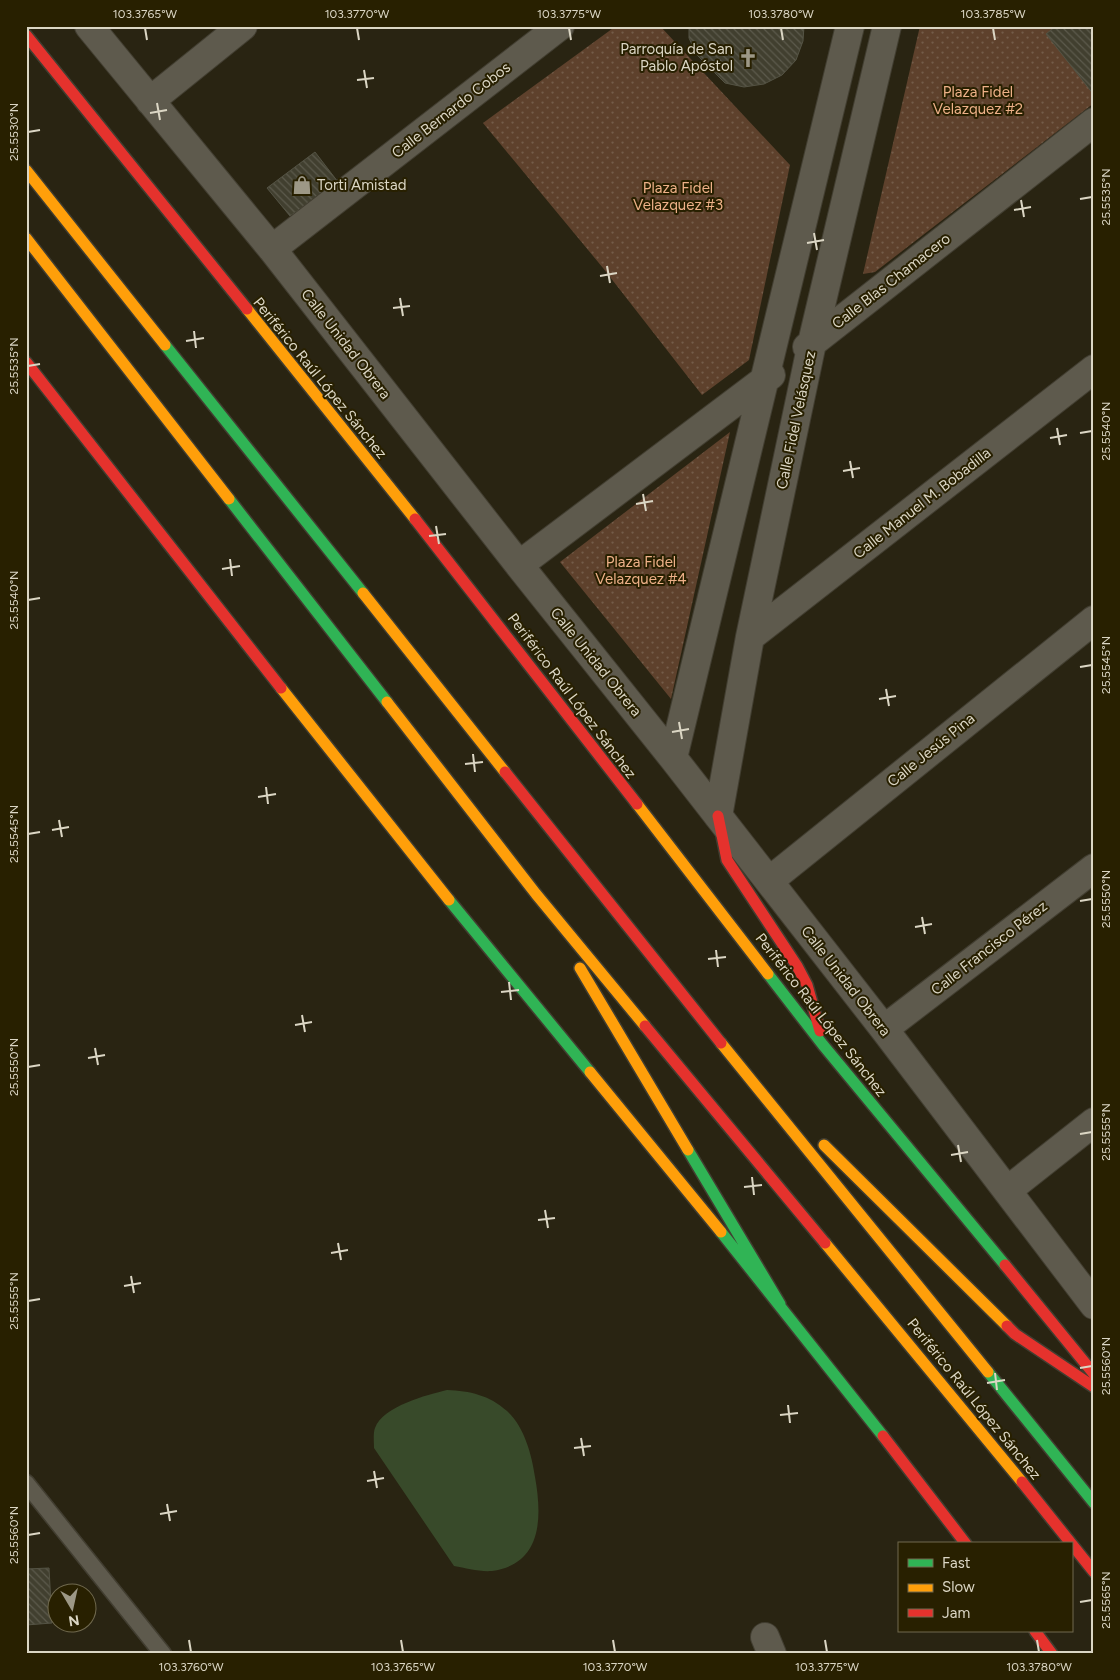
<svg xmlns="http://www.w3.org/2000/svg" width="1120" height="1680" font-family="Figtree,sans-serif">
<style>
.park{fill:url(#park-dots)}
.water{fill:#384a2a}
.building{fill:url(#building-back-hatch);stroke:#545344}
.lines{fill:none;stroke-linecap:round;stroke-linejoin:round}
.lane-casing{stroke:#423e31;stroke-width:19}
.street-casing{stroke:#423e31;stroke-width:30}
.fast-casing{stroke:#423e31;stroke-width:14}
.slow-casing{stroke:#423e31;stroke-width:14}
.jam-casing{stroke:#423e31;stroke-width:14}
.lane{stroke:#5e5a4d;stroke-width:16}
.street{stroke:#5e5a4d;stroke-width:28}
.fast{stroke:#30b455;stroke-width:11}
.slow{stroke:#ff9f0a;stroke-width:11}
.jam{stroke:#e5322d;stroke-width:11}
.ticks{fill:none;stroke:#dbd6c4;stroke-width:2}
.labels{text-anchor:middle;stroke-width:4;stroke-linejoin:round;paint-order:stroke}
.poi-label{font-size:15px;fill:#dbd6c4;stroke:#282000;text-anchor:end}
.park-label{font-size:15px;fill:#eeb188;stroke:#282000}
.street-label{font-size:15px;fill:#dbd6c4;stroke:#282000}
.neatline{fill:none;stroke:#dbd6c4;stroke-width:2}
.ticks-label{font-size:12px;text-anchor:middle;fill:#dbd6c4}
</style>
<defs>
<pattern id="park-dots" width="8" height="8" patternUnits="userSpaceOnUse" patternTransform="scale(1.25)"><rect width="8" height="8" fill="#5e412c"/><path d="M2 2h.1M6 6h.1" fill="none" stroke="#745c49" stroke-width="1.8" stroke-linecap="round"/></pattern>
<pattern id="building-back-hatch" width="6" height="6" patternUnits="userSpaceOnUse" patternTransform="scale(1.25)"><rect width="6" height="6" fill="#413f2f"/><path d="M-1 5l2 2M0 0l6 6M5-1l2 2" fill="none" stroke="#5c5a4c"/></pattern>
</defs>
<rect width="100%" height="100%" fill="#292412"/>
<path class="park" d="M616,26H660L790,165L749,360L702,395L603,268L483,123Z
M920,26H1094V103L875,272L863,274Z
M730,432L671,699L560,562Z"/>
<path class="water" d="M447,1390C470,1391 489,1395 507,1411C524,1426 532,1455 535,1477C542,1516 543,1564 492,1571C479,1572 466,1568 454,1566L374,1448C374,1442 373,1433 375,1428C383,1406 427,1395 447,1390Z"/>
<path class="building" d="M689,26H804L803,41L796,60L782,75L764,84L744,87L725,83L697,55L689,38Z
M1056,26H1094V95L1046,34Z
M315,152L338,182L290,216L267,188Z
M49,1568L52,1623L26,1625V1569Z"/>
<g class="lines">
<g class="lane-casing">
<path id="lane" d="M26,1483L163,1654"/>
</g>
<g class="street-casing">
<path id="street" d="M89,26L272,249L519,565L673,758L884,1029L1094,1305
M150,101L243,26
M272,249L560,26
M807,347L1094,122
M519,565L771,375
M750,637L1094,369
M673,758L850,26
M718,816L750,637L812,343L887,26
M769,881L1094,620
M884,1029L1094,868
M1008,1190L1094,1122
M765,1637L772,1654"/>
</g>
<g class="fast-casing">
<path id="fast" d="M165,345L363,593
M229,499L387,702
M449,900L590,1072
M768,974L823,1045L1005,1265
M688,1150L780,1304
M721,1232L883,1436
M988,1372L1094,1503"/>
</g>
<g class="slow-casing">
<path id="slow" d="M26,170L165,345
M26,238L229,499
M247,309L415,519
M363,593L505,772
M281,688L449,900
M387,702L536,894L645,1026
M637,804L768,974
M580,968L688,1150
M721,1043L988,1372
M590,1072L721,1232
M824,1145L1007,1326
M825,1243L1022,1482"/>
</g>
<g class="jam-casing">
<path id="jam" d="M26,35L247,309
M26,362L281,688
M415,519L637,804
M505,772L721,1043
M718,816L727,860L797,966L807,985L820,1031
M645,1026L825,1243
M1005,1265L1094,1374
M1007,1326L1015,1334L1094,1387
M883,1436L966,1544
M1022,1482L1094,1572
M1035,1631L1052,1654"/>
</g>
<use href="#lane" class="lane"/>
<use href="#street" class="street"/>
<use href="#fast" class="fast"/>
<use href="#slow" class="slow"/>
<use href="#jam" class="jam"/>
</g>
<path class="ticks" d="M145,28L147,40M357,28L359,40M569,28L571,40M781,28L783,40M993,28L995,40M364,70L367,88M357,80L374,78M157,103L160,120M150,113L167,110M28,132L40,130M1080,199L1092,197M1021,200L1024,217M1014,210L1031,207M814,233L817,250M807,243L824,240M607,266L610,283M600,276L617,273M400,298L403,316M393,308L410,306M194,331L196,348M186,341L204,338M28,366L40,364M1057,428L1060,445M1080,433L1092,431M1050,438L1067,435M850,461L853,478M843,471L860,468M643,494L646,511M636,504L653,501M436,526L439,544M429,536L446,534M230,559L232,576M222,569L240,566M28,600L40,598M1080,667L1092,665M886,689L889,706M879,699L896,696M679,722L682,739M672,732L689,729M473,754L475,772M465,764L483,762M266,787L268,804M258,797L276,794M59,820L62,837M52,830L69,827M28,834L40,832M1080,901L1092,899M922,917L925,934M915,927L932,924M716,950L718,967M708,959L726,957M509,982L511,1000M501,992L519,990M302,1015L305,1032M295,1025L312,1022M95,1048L98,1065M88,1058L105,1055M28,1067L40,1065M1080,1134L1092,1132M958,1145L961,1162M951,1155L968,1152M752,1177L754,1195M744,1187L762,1185M545,1210L548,1228M538,1220L555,1218M338,1243L341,1260M331,1253L348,1250M131,1276L134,1293M124,1286L141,1283M28,1301L40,1299M1080,1368L1092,1366M995,1373L997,1390M987,1383L1005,1380M788,1405L790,1423M780,1415L798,1413M581,1438L584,1456M574,1448L591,1446M374,1471L377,1488M367,1481L384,1478M167,1504L170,1521M160,1514L177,1511M28,1535L40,1533M1080,1602L1092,1600M189,1640L191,1652M401,1640L403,1652M613,1640L615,1652M825,1640L827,1652M1037,1640L1039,1652"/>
<defs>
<g id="church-bare" transform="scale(1.5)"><path d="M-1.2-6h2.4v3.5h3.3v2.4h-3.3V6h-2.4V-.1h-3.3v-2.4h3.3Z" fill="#9d9886" stroke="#282000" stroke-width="2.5" paint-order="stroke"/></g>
<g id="shop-bare" transform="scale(1.5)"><path d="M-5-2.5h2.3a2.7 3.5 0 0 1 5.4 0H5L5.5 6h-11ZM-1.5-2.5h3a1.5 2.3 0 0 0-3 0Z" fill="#9d9886" stroke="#282000" stroke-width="2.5" paint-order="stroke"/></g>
</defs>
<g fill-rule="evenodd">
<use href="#church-bare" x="748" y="58"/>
<use href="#shop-bare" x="302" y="185"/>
</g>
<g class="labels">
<g class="poi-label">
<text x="733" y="54">Parroquía de San<tspan x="733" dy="17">Pablo Apóstol</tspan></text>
<text x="317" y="190" text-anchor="start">Torti Amistad</text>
</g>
<g class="park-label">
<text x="978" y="97">Plaza Fidel<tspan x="978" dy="17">Velazquez #2</tspan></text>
<text x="678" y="193">Plaza Fidel<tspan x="678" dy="17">Velazquez #3</tspan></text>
<text x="641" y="567">Plaza Fidel<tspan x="641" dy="17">Velazquez #4</tspan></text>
</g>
<g class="street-label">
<text transform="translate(451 110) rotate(-38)" y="5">Calle Bernardo Cobos</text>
<text transform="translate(891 281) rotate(-38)" y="5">Calle Blas Chamacero</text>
<text transform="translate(346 344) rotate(52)" y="5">Calle Unidad Obrera</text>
<text transform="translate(320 378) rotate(51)" y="5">Periférico Raúl López Sánchez</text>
<text transform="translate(796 420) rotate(-78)" y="5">Calle Fidel Velásquez</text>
<text transform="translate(922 503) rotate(-38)" y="5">Calle Manuel M. Bobadilla</text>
<text transform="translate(596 662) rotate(51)" y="5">Calle Unidad Obrera</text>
<text transform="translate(572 696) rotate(53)" y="5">Periférico Raúl López Sánchez</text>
<text transform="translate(931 750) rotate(-39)" y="5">Calle Jesús Pina</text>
<text transform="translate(989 948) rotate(-38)" y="5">Calle Francisco Pérez</text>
<text transform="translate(846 981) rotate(52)" y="5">Calle Unidad Obrera</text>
<text transform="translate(821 1015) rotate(52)" y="5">Periférico Raúl López Sánchez</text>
<text transform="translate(974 1399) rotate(51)" y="5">Periférico Raúl López Sánchez</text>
</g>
</g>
<rect width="1120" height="1680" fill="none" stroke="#282000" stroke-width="55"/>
<rect x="898" y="1542" width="175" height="90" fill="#282000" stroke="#70694e"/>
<rect x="908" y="1559" width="25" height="8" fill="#30b455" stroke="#70694e"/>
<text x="942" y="1568" font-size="15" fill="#dbd6c4">Fast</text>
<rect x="908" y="1584" width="25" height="8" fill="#ff9f0a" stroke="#70694e"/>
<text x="942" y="1592" font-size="15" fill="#dbd6c4">Slow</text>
<rect x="908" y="1609" width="25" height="8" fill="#e5322d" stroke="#70694e"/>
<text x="942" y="1618" font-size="15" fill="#dbd6c4">Jam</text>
<g transform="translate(72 1608) rotate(171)"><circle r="24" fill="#282000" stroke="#70694e"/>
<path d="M0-4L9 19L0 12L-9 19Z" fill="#9d9886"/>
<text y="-8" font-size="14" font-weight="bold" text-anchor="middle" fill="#dbd6c4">N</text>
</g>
<rect x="28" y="28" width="1064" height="1624" class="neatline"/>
<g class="ticks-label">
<text x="145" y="18">103.3765°W</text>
<text x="357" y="18">103.3770°W</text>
<text x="569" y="18">103.3775°W</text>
<text x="781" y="18">103.3780°W</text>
<text x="993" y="18">103.3785°W</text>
<text transform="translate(14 132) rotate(-90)" y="4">25.5530°N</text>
<text transform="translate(1106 197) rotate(-90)" y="4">25.5535°N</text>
<text transform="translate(14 366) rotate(-90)" y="4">25.5535°N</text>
<text transform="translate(1106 431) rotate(-90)" y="4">25.5540°N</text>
<text transform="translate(14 600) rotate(-90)" y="4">25.5540°N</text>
<text transform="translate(1106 665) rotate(-90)" y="4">25.5545°N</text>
<text transform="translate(14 834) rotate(-90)" y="4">25.5545°N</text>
<text transform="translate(1106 899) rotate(-90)" y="4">25.5550°N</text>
<text transform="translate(14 1067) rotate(-90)" y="4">25.5550°N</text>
<text transform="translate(1106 1132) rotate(-90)" y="4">25.5555°N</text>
<text transform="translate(14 1301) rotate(-90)" y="4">25.5555°N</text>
<text transform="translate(1106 1366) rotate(-90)" y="4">25.5560°N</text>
<text transform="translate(14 1535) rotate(-90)" y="4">25.5560°N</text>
<text transform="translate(1106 1600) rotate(-90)" y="4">25.5565°N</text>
<text x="191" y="1671">103.3760°W</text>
<text x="403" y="1671">103.3765°W</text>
<text x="615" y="1671">103.3770°W</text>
<text x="827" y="1671">103.3775°W</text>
<text x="1039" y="1671">103.3780°W</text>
</g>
</svg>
